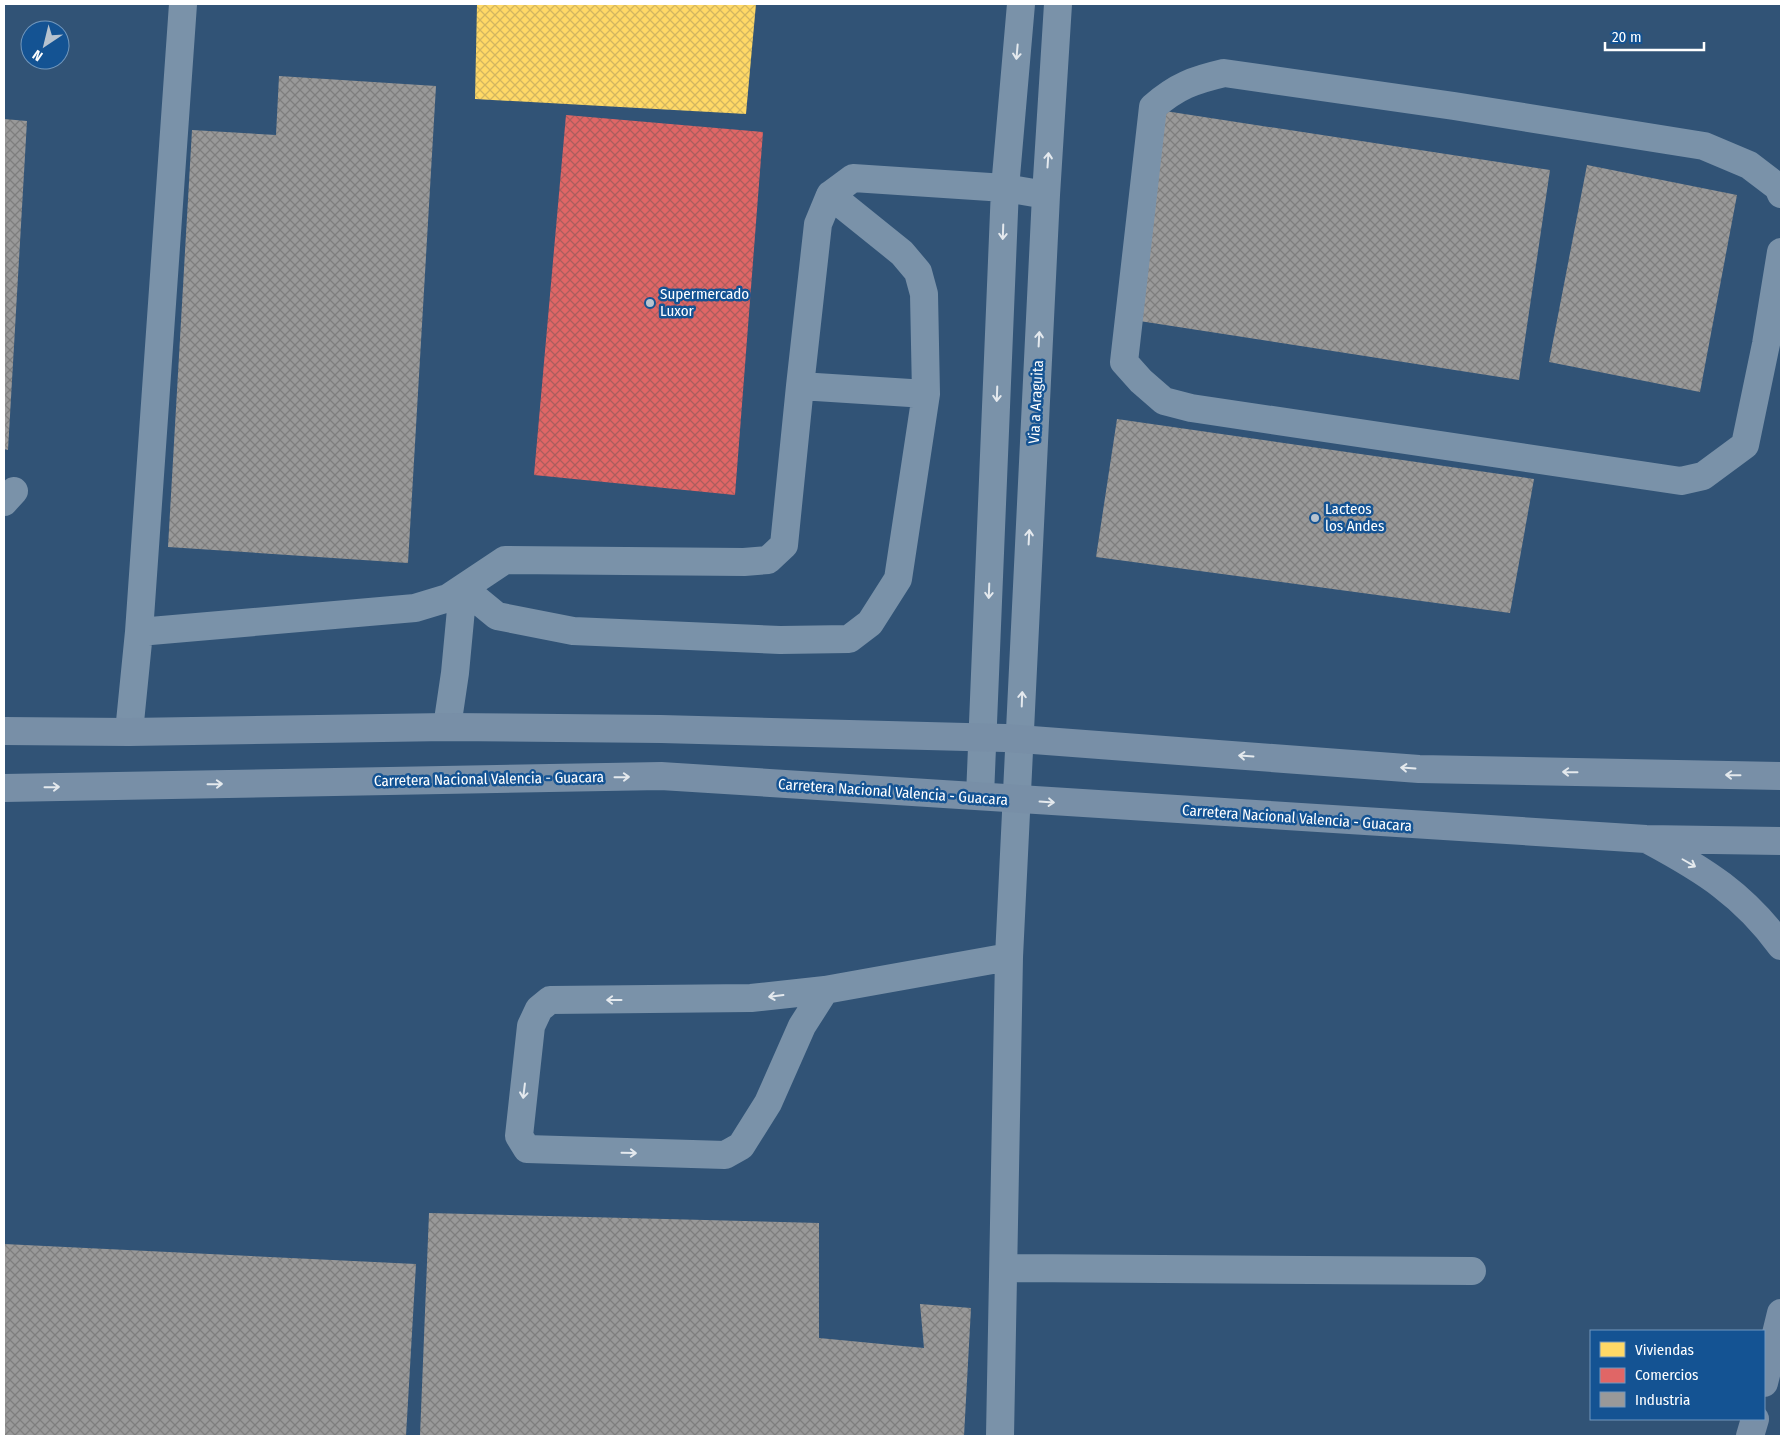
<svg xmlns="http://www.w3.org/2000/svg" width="1785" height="1440" font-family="'Fira Sans Condensed',sans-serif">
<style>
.homes{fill:url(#homes-cross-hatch)}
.shops{fill:url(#shops-cross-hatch)}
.industry{fill:url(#industry-cross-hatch)}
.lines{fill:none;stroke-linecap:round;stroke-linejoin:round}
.minor{stroke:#7a92a9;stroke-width:28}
.major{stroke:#788fa7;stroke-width:28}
.oneway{stroke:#e4e9ee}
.oneway2{stroke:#e4e9ed}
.poi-dot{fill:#b7c3cf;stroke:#145393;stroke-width:2}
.labels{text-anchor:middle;stroke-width:5;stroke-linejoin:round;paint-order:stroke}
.poi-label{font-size:15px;fill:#fff;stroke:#145393;text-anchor:start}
.street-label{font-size:15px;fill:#fff;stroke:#145393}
</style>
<defs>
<pattern id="homes-cross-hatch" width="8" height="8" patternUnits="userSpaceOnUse" patternTransform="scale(1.25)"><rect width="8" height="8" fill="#ffd966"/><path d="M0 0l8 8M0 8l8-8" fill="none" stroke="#d2b660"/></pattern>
<pattern id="shops-cross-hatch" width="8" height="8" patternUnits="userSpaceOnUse" patternTransform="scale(1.25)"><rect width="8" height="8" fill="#e06666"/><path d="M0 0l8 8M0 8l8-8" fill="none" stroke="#ac5d5d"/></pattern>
<pattern id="industry-cross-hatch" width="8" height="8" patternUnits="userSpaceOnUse" patternTransform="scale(1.25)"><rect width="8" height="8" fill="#999"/><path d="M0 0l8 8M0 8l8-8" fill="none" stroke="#7e7e7e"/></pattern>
</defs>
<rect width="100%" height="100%" fill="#315376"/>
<path class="homes" d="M477,4H756L746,114L475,99Z"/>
<path class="shops" d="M566,115L763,132L735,495L534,475Z"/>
<path class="industry" d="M279,76L436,86L408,563L168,547L192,130L276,135Z
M1165,111L1550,170L1519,380L1133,320Z
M4,119L27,121L8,450L4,449Z
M1587,165L1737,195L1700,392L1549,362Z
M1117,419L1534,479L1510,613L1096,557Z
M429,1213L819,1223V1338L924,1348L920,1304L971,1308L964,1436H420Z
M4,1244L416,1264L406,1436H4Z"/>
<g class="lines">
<path class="minor" d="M1781,194L1778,187L1749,165L1704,146L1454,106L1224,73C1194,80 1177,86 1153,107L1124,362L1141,381L1164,401L1191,408L1681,481L1703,476L1745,445L1766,344L1781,252
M800,386L926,394
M4,502L14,491
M463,588L497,616L573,631L780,640L849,639L870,623L898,579L926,394L924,294L918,272L902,253L830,195
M139,632L415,608L448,598L505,560L744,562L768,560L784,545L800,386L818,224L830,195L853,178L1005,188L1046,195
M447,727L455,673L463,588
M129,732L139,632L183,4
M980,796L1005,188L1021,4
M825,990L802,1026L768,1103L741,1146L725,1155L527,1149L519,1136L531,1026L539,1009L550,1000L751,998L825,990L1009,957
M1005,1268L1472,1271
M1000,1436L1009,957L1046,195L1058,4"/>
<path class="major" d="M4,731L129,732L447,727L661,729L1005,738L1419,769L1781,776
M4,788L661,776L1646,839L1781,841
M1650,841C1704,870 1744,895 1781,946
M1764,1383L1781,1313
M1750,1436L1755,1419"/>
</g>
<defs><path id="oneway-shaft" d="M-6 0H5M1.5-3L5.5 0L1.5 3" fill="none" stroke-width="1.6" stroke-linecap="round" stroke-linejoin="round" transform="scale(1.25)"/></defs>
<g class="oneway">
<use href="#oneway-shaft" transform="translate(1017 52) rotate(95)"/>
<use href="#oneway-shaft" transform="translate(1048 160) rotate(-86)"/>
<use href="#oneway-shaft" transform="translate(1003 232) rotate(92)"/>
<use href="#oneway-shaft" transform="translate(1039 339) rotate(-87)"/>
<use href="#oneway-shaft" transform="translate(997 394) rotate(92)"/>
<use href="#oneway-shaft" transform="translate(1029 537) rotate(-87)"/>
<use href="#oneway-shaft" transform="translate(989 591) rotate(92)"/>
<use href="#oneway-shaft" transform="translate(1022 699) rotate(-88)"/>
<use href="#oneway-shaft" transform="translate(776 996) rotate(173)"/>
<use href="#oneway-shaft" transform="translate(614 1000) rotate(180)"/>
<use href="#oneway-shaft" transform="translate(524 1091) rotate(97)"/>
<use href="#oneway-shaft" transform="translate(629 1153) rotate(1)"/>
</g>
<g class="oneway2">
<use href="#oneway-shaft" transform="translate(1246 756) rotate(-176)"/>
<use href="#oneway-shaft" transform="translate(1408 768) rotate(-176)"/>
<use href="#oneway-shaft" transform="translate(1570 772) rotate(-179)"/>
<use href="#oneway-shaft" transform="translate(1733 775) rotate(-179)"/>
<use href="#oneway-shaft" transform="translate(622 777) rotate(-1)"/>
<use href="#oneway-shaft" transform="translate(215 784) rotate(-1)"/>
<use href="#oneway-shaft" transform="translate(52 787) rotate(-1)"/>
<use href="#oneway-shaft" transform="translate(1047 802) rotate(4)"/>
<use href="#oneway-shaft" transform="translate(1689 863) rotate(30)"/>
</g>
<g class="poi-dot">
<circle cx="650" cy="303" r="5"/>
<circle cx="1315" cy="518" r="5"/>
</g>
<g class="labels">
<g class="poi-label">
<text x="660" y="299">Supermercado<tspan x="660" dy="17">Luxor</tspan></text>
<text x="1325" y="514">Lacteos<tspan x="1325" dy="17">los Andes</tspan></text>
</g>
<g class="street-label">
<text transform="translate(1036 402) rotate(-87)" y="5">Via a Araguita</text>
<text transform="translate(489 779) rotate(-1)" y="5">Carretera Nacional Valencia - Guacara</text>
<text transform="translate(893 792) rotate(4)" y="5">Carretera Nacional Valencia - Guacara</text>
<text transform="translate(1297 818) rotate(4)" y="5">Carretera Nacional Valencia - Guacara</text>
</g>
</g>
<rect width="1785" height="1440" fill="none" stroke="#ffffff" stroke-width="10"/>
<rect x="1590" y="1330" width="175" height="90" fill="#145393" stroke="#7298be"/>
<rect x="1600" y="1342" width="25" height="15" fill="#ffd966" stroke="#7298be"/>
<text x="1635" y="1355" font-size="15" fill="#ffffff">Viviendas</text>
<rect x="1600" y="1368" width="25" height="15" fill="#e06666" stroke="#7298be"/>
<text x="1635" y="1380" font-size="15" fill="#ffffff">Comercios</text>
<rect x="1600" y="1392" width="25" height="15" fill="#999999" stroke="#7298be"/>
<text x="1635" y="1405" font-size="15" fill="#ffffff">Industria</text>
<g transform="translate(45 45) rotate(215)"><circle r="24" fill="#145393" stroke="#7298be"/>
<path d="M0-4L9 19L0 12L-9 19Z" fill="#b7c3cf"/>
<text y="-8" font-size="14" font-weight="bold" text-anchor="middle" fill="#ffffff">N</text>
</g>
<path d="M1605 42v8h99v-8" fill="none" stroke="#ffffff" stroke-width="2.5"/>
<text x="1612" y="42" font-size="15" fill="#ffffff" stroke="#145393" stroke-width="4" paint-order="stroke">20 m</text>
</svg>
